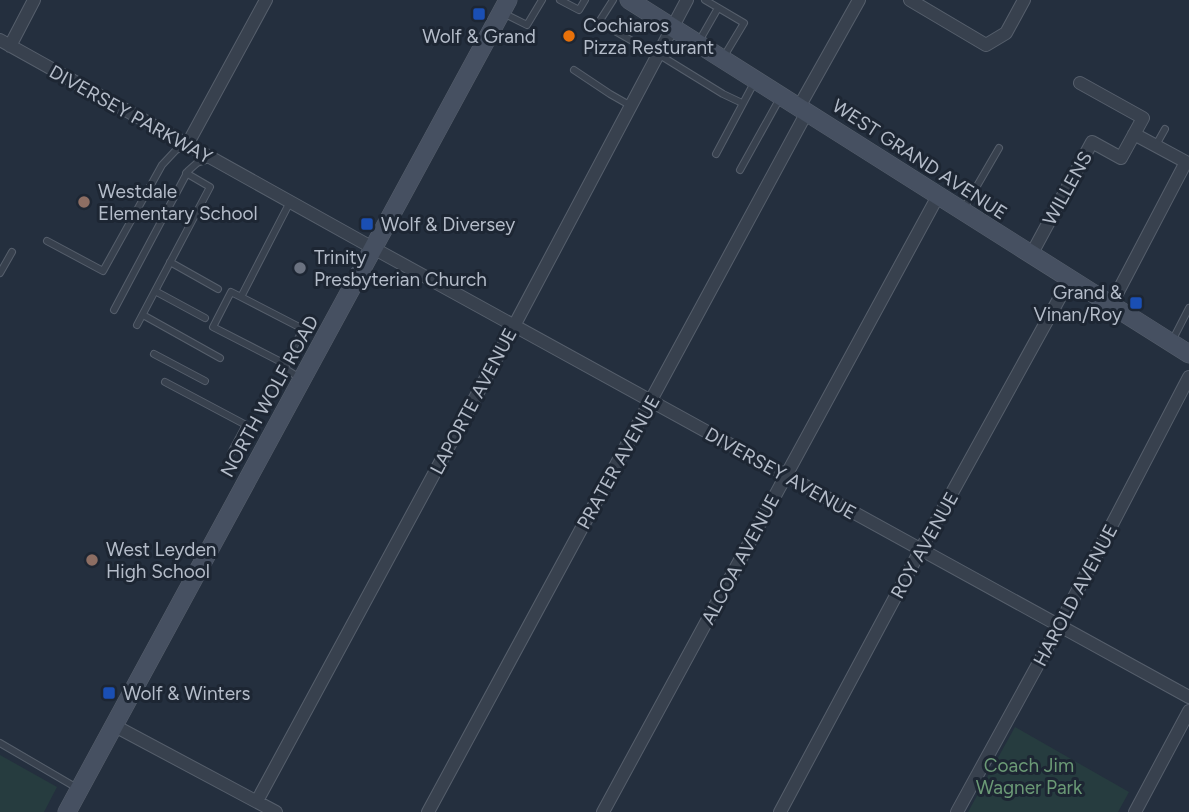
<svg xmlns="http://www.w3.org/2000/svg" width="1189" height="812" font-family="Figtree,sans-serif">
<style>
.green{fill:#263c3f}
.lines{fill:none;stroke-linecap:round;stroke-linejoin:round}
.lane-casing{stroke:#565f6c;stroke-width:8}
.street-casing{stroke:#565f6c;stroke-width:14}
.secondary-casing{stroke:#565f6c;stroke-width:19}
.lane{stroke:#38414e;stroke-width:6}
.street{stroke:#38414e;stroke-width:12}
.secondary{stroke:#465061;stroke-width:18}
.transit-dot{fill:#1a4fb4;stroke:#1d2633;stroke-width:2.5}
.food-dot{fill:#e8710a;stroke:#1d2633;stroke-width:2.5}
.education-dot{fill:#8d6e63;stroke:#1d2633;stroke-width:2.5}
.worship-dot{fill:#6b7280;stroke:#1d2633;stroke-width:2.5}
.labels{text-anchor:middle;stroke-width:6;stroke-linejoin:round;paint-order:stroke}
.poi-label{font-size:19px;fill:#b4bcc9;stroke:#1d2633;text-anchor:start}
.street-label{font-size:19px;fill:#b4bcc9;stroke:#1d2633}
.park-label{font-size:19px;fill:#6b9a76;stroke:#1d2633}
</style>
<rect width="100%" height="100%" fill="#242f3e"/>
<path class="green" d="M1015,727L1129,792L1118,812H968Z
M0,755L57,787L44,812H0Z"/>
<g class="lines">
<g class="lane-casing">
<path id="lane" d="M560,0L579,10L585,0
M613,0L599,22L648,50L658,54L723,94L742,103
M705,0L744,23L723,58
M503,13L527,25L542,0
M698,43L718,8
M574,70L610,94L631,106
M1156,145L1165,129
M716,154L755,81
M740,170L780,98
M963,210L999,148
M47,241L103,271L162,165L176,150L187,145
M170,262L218,289
M0,273L12,252
M155,291L205,318
M241,297L231,292L213,327L285,364L303,329L241,297L290,202
M114,310L188,171L197,163L209,159
M143,315L220,358
M137,325L210,187L186,173
M1172,341L1189,308
M154,354L205,381
M285,364L287,370L300,378
M165,382L246,425L231,453
M0,743L77,788"/>
</g>
<g class="street-casing">
<path id="street" d="M910,0L986,45L1006,33L1024,0
M0,40L373,248L1189,697
M10,46L34,0
M799,107L859,0
M187,145L266,0
M1031,255L1092,142L1121,158L1143,118L1080,83
M1111,305L1186,162L1134,134
M113,725L276,812
M257,801L514,326L687,0
M428,812L807,112
M603,812L938,196
M780,812L921,549L1070,279
M957,812L1059,626L1189,377
M1135,812L1189,711"/>
</g>
<g class="secondary-casing">
<path id="secondary" d="M629,0L1189,354
M67,812L508,0"/>
</g>
<use href="#lane" class="lane"/>
<use href="#street" class="street"/>
<use href="#secondary" class="secondary"/>
</g>
<g class="transit-dot">
<rect x="472" y="7" width="14" height="14" rx="3.5"/>
<rect x="360" y="217" width="14" height="14" rx="3.5"/>
<rect x="1129" y="296" width="14" height="14" rx="3.5"/>
<rect x="102" y="686" width="14" height="14" rx="3.5"/>
</g>
<circle class="food-dot" cx="569" cy="36" r="7"/>
<g class="education-dot">
<circle cx="84" cy="202" r="7"/>
<circle cx="92" cy="560" r="7"/>
</g>
<circle class="worship-dot" cx="300" cy="268" r="7"/>
<g class="labels">
<g class="poi-label">
<text x="583" y="32">Cochiaros<tspan x="583" dy="22">Pizza Resturant</tspan></text>
<text x="479" y="43" text-anchor="middle">Wolf &amp; Grand</text>
<text x="98" y="198">Westdale<tspan x="98" dy="22">Elementary School</tspan></text>
<text x="381" y="231">Wolf &amp; Diversey</text>
<text x="314" y="264">Trinity<tspan x="314" dy="22">Presbyterian Church</tspan></text>
<text x="1122" y="299" text-anchor="end">Grand &amp;<tspan x="1122" dy="22">Vinan/Roy</tspan></text>
<text x="106" y="556">West Leyden<tspan x="106" dy="22">High School</tspan></text>
<text x="123" y="700">Wolf &amp; Winters</text>
</g>
<g class="street-label">
<text transform="translate(131 114) rotate(29)" y="7">DIVERSEY PARKWAY</text>
<text transform="translate(920 159) rotate(33)" y="7">WEST GRAND AVENUE</text>
<text transform="translate(1067 188) rotate(-61)" y="7">WILLENS</text>
<text transform="translate(269 396) rotate(-61)" y="7">NORTH WOLF ROAD</text>
<text transform="translate(473 401) rotate(-62)" y="7">LAPORTE AVENUE</text>
<text transform="translate(618 462) rotate(-61)" y="7">PRATER AVENUE</text>
<text transform="translate(781 473) rotate(29)" y="7">DIVERSEY AVENUE</text>
<text transform="translate(924 545) rotate(-61)" y="7">ROY AVENUE</text>
<text transform="translate(740 559) rotate(-62)" y="7">ALCOA AVENUE</text>
<text transform="translate(1075 595) rotate(-62)" y="7">HAROLD AVENUE</text>
</g>
<g class="park-label">
<text x="1029" y="772">Coach Jim<tspan x="1029" dy="22">Wagner Park</tspan></text>
</g>
</g>
</svg>
